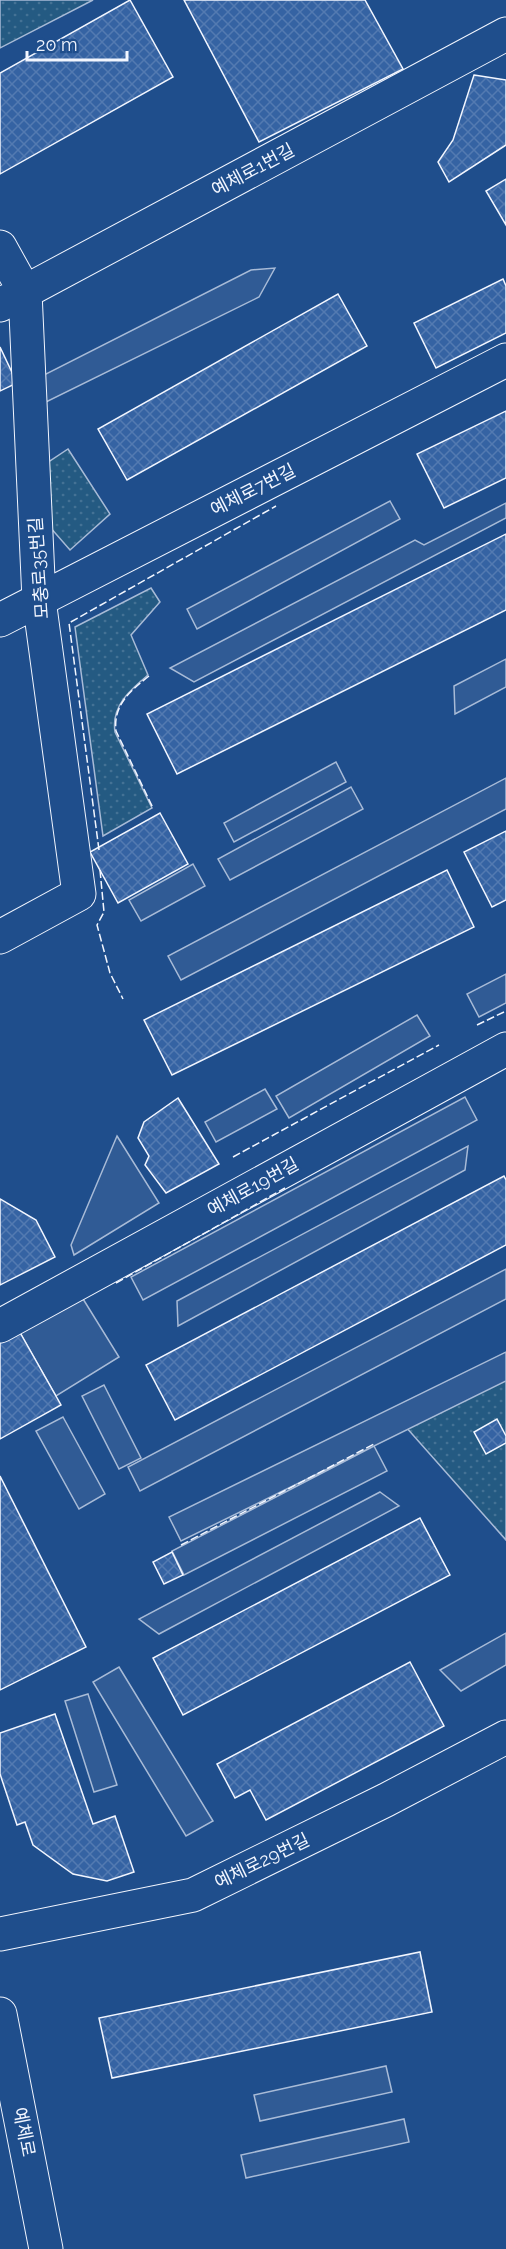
<svg xmlns="http://www.w3.org/2000/svg" width="506" height="2249" font-family="Raleway,'Noto Sans KR',sans-serif">
<style>
.green{fill:url(#green-dots);stroke:#a8bbd7;stroke-width:1.5}
.parking{fill:#305b95;stroke:#a8bbd7;stroke-width:1.5}
.building{fill:url(#building-cross-hatch);stroke:#f2f6ff;stroke-width:1.5}
.lines{fill:none;stroke-linecap:round;stroke-linejoin:round}
.minor-casing{stroke:#f2f6ff;stroke-width:35}
.minor{stroke:#1f4e8c;stroke-width:33}
.fence{stroke:#f2f6ff;stroke-width:1.5;stroke-dasharray:8 3;stroke-linecap:butt}
.labels{text-anchor:middle;stroke-width:4.5;stroke-linejoin:round;paint-order:stroke}
.street-label{font-size:18px;fill:#f2f6ff;stroke:#1f4e8c}
</style>
<defs>
<pattern id="green-dots" width="8" height="8" patternUnits="userSpaceOnUse" patternTransform="scale(1.5)"><rect width="8" height="8" fill="#245a82"/><path d="M2 2h.1M6 6h.1" fill="none" stroke="#447295" stroke-width="1.8" stroke-linecap="round"/></pattern>
<pattern id="building-cross-hatch" width="8" height="8" patternUnits="userSpaceOnUse" patternTransform="scale(1.5)"><rect width="8" height="8" fill="#3563a3"/><path d="M0 0l8 8M0 8l8-8" fill="none" stroke="#537ab1"/></pattern>
</defs>
<rect width="100%" height="100%" fill="#1f4e8c"/>
<path class="green" d="M0,0H93L0,48Z
M68,449L110,514L70,550L49,526L47,463Z
M151,588L160,602L131,635L148,675C130,690 111,706 115,732L152,808L103,836L75,627Z
M506,1379V1540L405,1426Z"/>
<path class="parking" d="M275,268L259,297L46,402L36,379L251,270Z
M390,501L400,519L197,629L187,609Z
M506,503V518L194,682L170,668L415,540L424,545Z
M506,659V687L455,714L454,686Z
M336,762L346,782L234,842L224,823Z
M506,778V809L181,980L168,956Z
M351,787L363,809L230,880L218,859Z
M193,864L205,886L141,921L129,900Z
M506,974V1003L479,1017L467,994Z
M417,1015L430,1036L289,1118L276,1096Z
M265,1089L277,1109L216,1142L205,1122Z
M465,1097L477,1120L143,1300L131,1277Z
M117,1136L159,1203L74,1255L71,1245Z
M468,1146L465,1170L178,1326L177,1301Z
M506,1269V1299L140,1491L128,1467Z
M80,1294L119,1357L56,1396L18,1329Z
M506,1352V1381L181,1541L169,1517Z
M104,1385L141,1458L119,1469L82,1396Z
M63,1417L105,1494L79,1509L36,1431Z
M374,1446L387,1471L184,1575L172,1551Z
M380,1492L399,1506L159,1634L139,1619Z
M506,1633V1665L461,1691L440,1670Z
M119,1667L213,1821L186,1836L93,1682Z
M88,1694L117,1785L94,1792L65,1701Z
M386,2066L392,2092L260,2121L254,2095Z
M404,2119L409,2142L246,2178L241,2155Z"/>
<path class="building" d="M130,0L173,77L0,174V73Z
M184,0H365L403,69L259,142Z
M474,75L506,80V145L449,182L438,162L453,140Z
M506,179V225L486,191Z
M503,279L506,286V333L436,368L414,323Z
M338,294L367,346L127,480L98,429Z
M0,347L17,383L0,391Z
M506,411V478L444,508L417,454Z
M506,534V610L177,774L147,714Z
M160,813L188,864L118,903L90,852Z
M506,831V900L492,907L464,852Z
M447,870L474,927L172,1075L144,1020Z
M178,1098L219,1164L166,1193L145,1165L149,1156L138,1138L144,1122Z
M504,1176L506,1180V1245L175,1420L146,1365Z
M0,1199L36,1220L55,1257L0,1285Z
M18,1329L61,1405L0,1439V1340Z
M497,1419L506,1436V1443L486,1454L474,1432Z
M0,1476L86,1647L0,1690Z
M420,1518L450,1575L183,1715L153,1658Z
M172,1552L183,1575L164,1584L153,1562Z
M410,1662L444,1726L266,1820L250,1790L235,1798L217,1764Z
M55,1714L93,1824L115,1816L134,1872L107,1881L73,1874L33,1845L25,1822L17,1825L0,1774V1733Z
M420,1952L432,2012L112,2078L99,2018Z"/>
<g class="lines">
<g class="minor-casing">
<path id="minor" d="M0,247L25,292L39,600L79,894L0,937
M0,305L506,34
M0,620L506,360
M0,1326L506,1049
M0,1934L193,1895L386,1800L506,1737
M0,2014L46,2249"/>
</g>
<use href="#minor" class="minor"/>
<path class="fence" d="M149,676C130,691 113,705 116,731L153,808
M99,850L69,623L276,506
M100,870L104,912L97,925L110,973L123,999
M477,1025L506,1011
M233,1157L439,1045
M116,1283L285,1188
M181,1545L374,1444"/>
</g>
<g class="labels">
<g class="street-label">
<text transform="translate(253 170) rotate(-28)" y="6">예체로1번길</text>
<text transform="translate(253 490) rotate(-27)" y="6">예체로7번길</text>
<text transform="translate(39 568) rotate(-94)" y="6">모충로35번길</text>
<text transform="translate(253 1187) rotate(-29)" y="6">예체로19번길</text>
<text transform="translate(262 1861) rotate(-26)" y="6">예체로29번길</text>
<text transform="translate(24 2132) rotate(79)" y="6">예체로</text>
</g>
</g>
<path d="M27 51v9h100v-9" fill="none" stroke="#f2f6ff" stroke-width="3"/>
<text x="36" y="51" font-size="18" fill="#f2f6ff" stroke="#1f4e8c" stroke-width="4.5" paint-order="stroke">20 m</text>
</svg>
